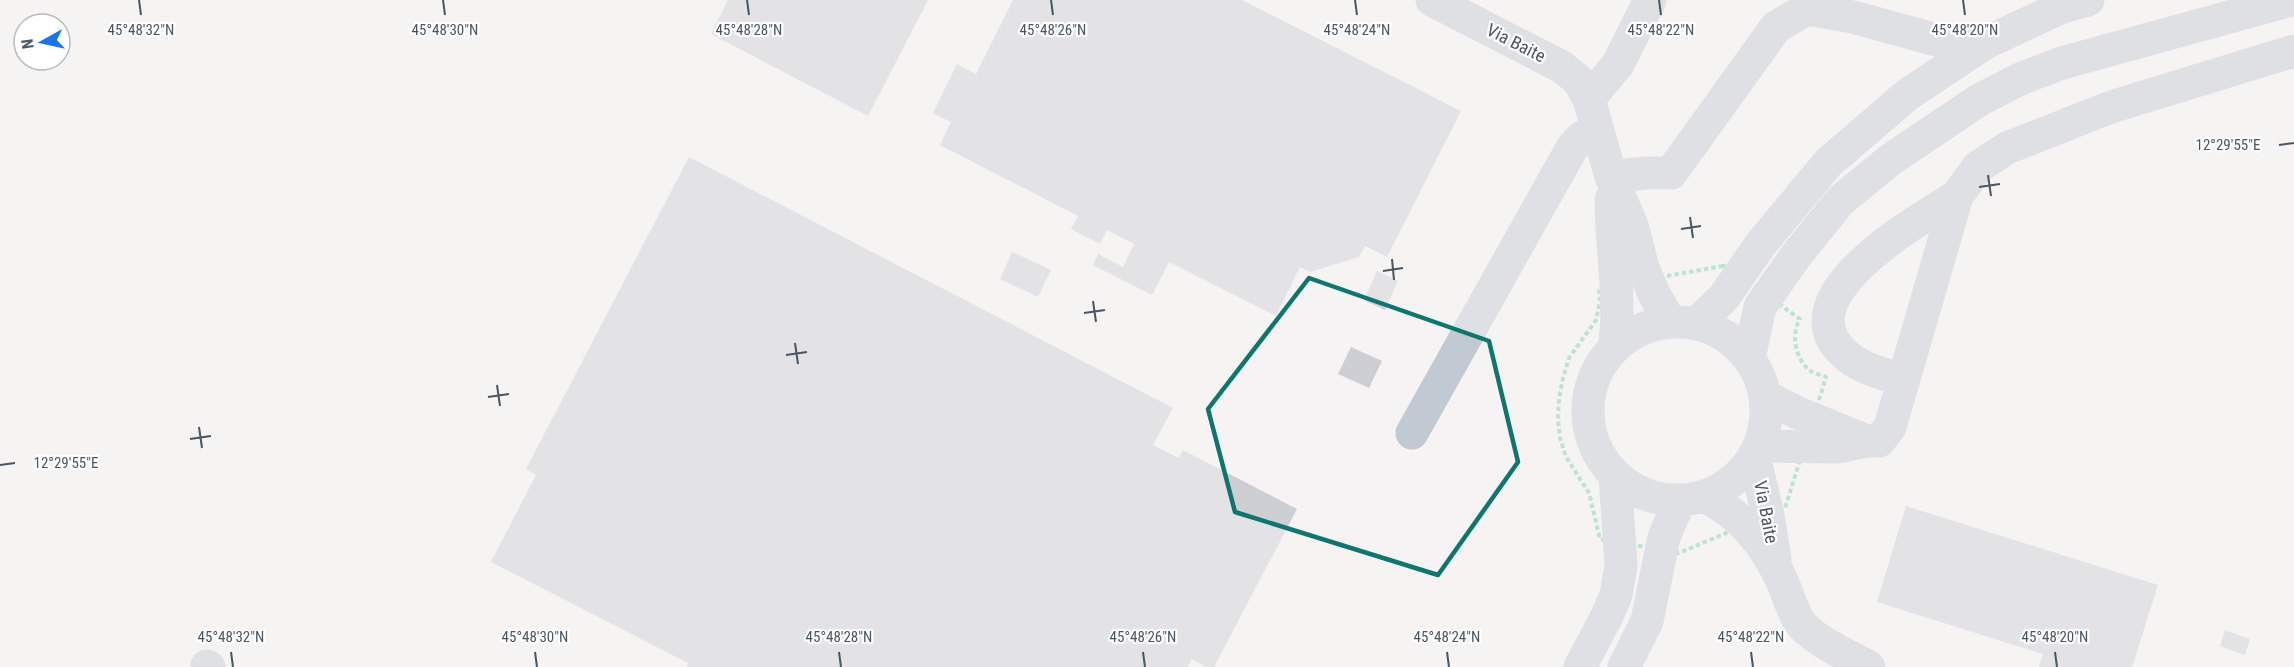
<svg xmlns="http://www.w3.org/2000/svg" width="2294" height="667" font-family="'Roboto Condensed',sans-serif">
<style>
.building{fill:#cdcfd5}
.lines{fill:none;stroke-linecap:round;stroke-linejoin:round}
.path{stroke:#7ad0a6;stroke-width:4;stroke-dasharray:4.5 3;stroke-linecap:butt}
.minor{stroke:#c1cad2;stroke-width:33}
.marked{fill:none;stroke:#0f766e;stroke-width:4.5;stroke-linejoin:round}
.ticks{fill:none;stroke:#4a5661;stroke-width:2}
.labels{text-anchor:middle;stroke-width:4.5;stroke-linejoin:round;paint-order:stroke}
.street-label{font-size:18px;fill:#4a5661;stroke:#fff}
.ticks-label{font-size:15px;text-anchor:middle;fill:#4a5661;stroke:#fff;stroke-width:4.5;stroke-linejoin:round;paint-order:stroke}
</style>
<rect width="100%" height="100%" fill="#f5f3f3"/>
<path class="building" d="M728,0H928L868,116L711,34Z
M1013,0H1242L1461,111L1387,257L1365,246L1359,257L1310,272L1300,267L1276,316L1169,262L1152,295L1093,265L1098,254L1123,267L1134,244L1107,230L1100,244L1071,229L1078,216L940,145L951,122L933,113L957,64L976,74Z
M689,157L1173,408L1153,445L1179,458L1183,450L1297,509L1214,667H1206L1192,659L1188,667H686L688,663L491,562L536,475L526,469Z
M1012,252L1051,270L1038,297L1000,279Z
M1377,271L1398,281L1385,310L1364,300Z
M1351,347L1382,361L1369,388L1338,374Z
M1906,506L2158,585L2132,667H2039L2043,654L1877,602Z
M2225,630L2250,639L2245,655L2220,646Z"/>
<g class="lines">
<path class="path" d="M1723,266L1729,268L1800,319C1790,335 1796,362 1812,372C1816,374 1822,375 1826,377L1785,508L1679,553L1600,539L1589,493L1566,457L1560,438L1558,419L1559,398L1563,378L1569,358L1596,320L1600,301L1599,288Z"/>
<path class="minor" d="M1432,0L1562,67L1578,80L1589,99L1611,177L1632,225L1643,268L1654,294L1670,322
M1589,99L1618,64L1650,0
M1611,177L1645,173H1671L1776,27L1807,9L1853,17L1962,47L1985,43
M1611,200C1611,250 1622,298 1614,348
M1588 411a89 89 0 1 1 178 0a89 89 0 1 1-178 0Z
M1696,324L1724,297L1760,245L1828,163L1907,95L1985,43L2062,7L2088,0
M1749,358L1760,307L1795,257L1840,201L1890,160L1979,100L2020,79L2062,63L2291,0
M1902,380C1885,374 1862,369 1847,356C1778,299 1917,221 1957,196
M1412,433L1572,148L1581,138L1597,128
M1867,441H1879L1890,427L1957,196L1978,167L2007,148L2111,107L2294,51
M1759,446L1837,447L1867,441L1798,413L1765,396
M1754,456L1768,515L1775,559
M1704,496C1742,514 1766,545 1783,583C1788,595 1792,610 1799,621C1812,640 1849,656 1869,667
M207,666L209,667
M1580,667L1607,616L1616,595L1621,565L1615,475
M1624,667L1647,621L1664,537L1680,500"/>
</g>
<path d="M0 0H2294V667H0ZM1309,278L1489,341L1518,462L1438,575L1235,512L1208,409Z" fill="#f5f3f3" fill-opacity=".55" fill-rule="evenodd"/>
<path class="marked" d="M1309,278L1489,341L1518,462L1438,575L1235,512L1208,409Z"/>
<path class="ticks" d="M139,0L141,15M443,0L445,15M747,0L749,15M1051,0L1053,15M1355,0L1357,15M1659,0L1661,15M1963,0L1965,15M2279,145L2294,143M1988,175L1991,196M1979,187L2000,184M1690,217L1693,238M1681,229L1701,226M1392,259L1394,280M1383,271L1403,268M1093,301L1096,322M1084,313L1105,310M795,343L798,364M786,355L807,352M497,385L500,406M488,397L509,394M199,427L202,448M190,439L211,436M0,465L15,463M231,652L233,667M535,652L537,667M839,652L841,667M1143,652L1145,667M1447,652L1449,667M1751,652L1753,667M2055,652L2057,667"/>
<g class="labels">
<g class="street-label">
<text transform="translate(1516 43) rotate(27)" y="6">Via Baite</text>
<text transform="translate(1766 512) rotate(79)" y="6">Via Baite</text>
</g>
</g>
<g class="ticks-label">
<text x="141" y="35">45°48'32"N</text>
<text x="445" y="35">45°48'30"N</text>
<text x="749" y="35">45°48'28"N</text>
<text x="1053" y="35">45°48'26"N</text>
<text x="1357" y="35">45°48'24"N</text>
<text x="1661" y="35">45°48'22"N</text>
<text x="1965" y="35">45°48'20"N</text>
<text x="2228" y="150">12°29'55"E</text>
<text x="66" y="468">12°29'55"E</text>
<text x="231" y="642">45°48'32"N</text>
<text x="535" y="642">45°48'30"N</text>
<text x="839" y="642">45°48'28"N</text>
<text x="1143" y="642">45°48'26"N</text>
<text x="1447" y="642">45°48'24"N</text>
<text x="1751" y="642">45°48'22"N</text>
<text x="2055" y="642">45°48'20"N</text>
</g>
<g transform="translate(42 42) rotate(262)"><circle r="28" fill="#ffffff" stroke="#b7bbc0" stroke-width="1.5"/>
<path d="M0-4.5L10 22L0 15L-10 22Z" fill="#1a73e8"/>
<text y="-9" font-size="16" font-weight="bold" text-anchor="middle" fill="#4a5661">N</text>
</g>
</svg>
